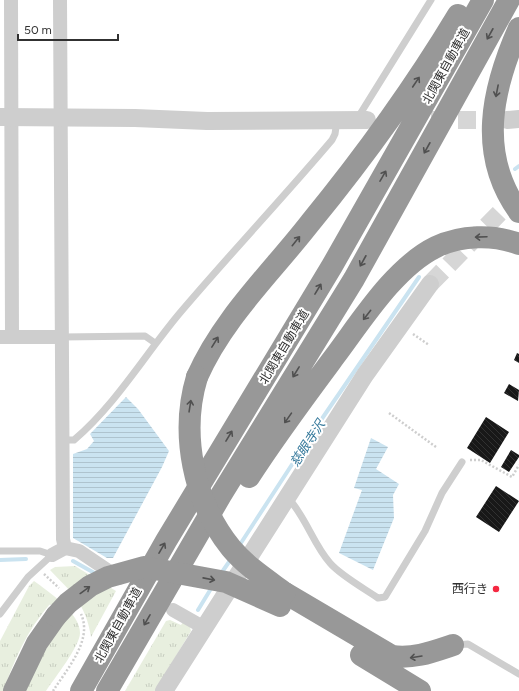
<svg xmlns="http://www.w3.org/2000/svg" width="519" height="691" font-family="Figtree,'Noto Sans JP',sans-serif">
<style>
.grass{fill:url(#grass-tufts)}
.water{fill:url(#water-rules)}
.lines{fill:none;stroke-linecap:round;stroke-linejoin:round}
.stream{stroke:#cae3f0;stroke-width:4}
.building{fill:url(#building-back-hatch)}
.tertiary-tunnel{stroke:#d6d6d6;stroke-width:18;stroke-dasharray:18 9;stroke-linecap:butt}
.path{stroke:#cecece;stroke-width:2.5;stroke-dasharray:2 2;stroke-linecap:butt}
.service{stroke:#cecece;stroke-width:7}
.minor{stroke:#cecece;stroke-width:14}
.tertiary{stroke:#cecece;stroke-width:18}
.motorway{stroke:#989898;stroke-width:22}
.motorway-bridge{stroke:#989898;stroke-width:22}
.oneway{stroke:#505050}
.poi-dot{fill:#f52741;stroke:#fff;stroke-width:1.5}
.labels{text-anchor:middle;stroke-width:4;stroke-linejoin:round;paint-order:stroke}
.street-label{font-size:12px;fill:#313131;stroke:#fff}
.poi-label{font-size:12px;fill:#313131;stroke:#fff;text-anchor:end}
.water-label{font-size:13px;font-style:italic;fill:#377a9c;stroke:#fff}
</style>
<defs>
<pattern id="grass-tufts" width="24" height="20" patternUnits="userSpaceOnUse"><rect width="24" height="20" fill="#e8efdf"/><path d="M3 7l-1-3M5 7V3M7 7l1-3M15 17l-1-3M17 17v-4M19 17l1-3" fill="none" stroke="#c7cdc0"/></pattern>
<pattern id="water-rules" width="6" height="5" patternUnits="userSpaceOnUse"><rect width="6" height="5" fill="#cae3f0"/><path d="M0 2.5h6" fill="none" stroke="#aec3ce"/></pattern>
<pattern id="building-back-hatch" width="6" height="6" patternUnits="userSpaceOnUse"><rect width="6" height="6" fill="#181818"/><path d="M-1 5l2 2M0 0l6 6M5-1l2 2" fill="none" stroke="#313131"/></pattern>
</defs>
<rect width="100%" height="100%" fill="#fff"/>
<path class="grass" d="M75,566L116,591L91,637C86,604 72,593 50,570L55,567Z
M34,581C48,591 81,614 80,633C80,646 54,679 46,691H23L63,618L50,604C27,630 15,659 3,691H0V641L29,586Z
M170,620L181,625L183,622L190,627L191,631L155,691H125L166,621Z"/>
<path class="water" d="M126,397L138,409L169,451L162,467L113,558H107L73,538V454L87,449L94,441L90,434Z
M371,438L388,447L376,469L399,484L393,495L394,518L373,570L339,553L362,490L354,488Z"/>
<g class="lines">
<path class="stream" d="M515,169L519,166
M239,546L319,423L419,277
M0,560L26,559
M73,561L98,575
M220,575L231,559
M198,610L212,587"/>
</g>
<path class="building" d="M517,353L519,354V363L514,360Z
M509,384L519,390L518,401L504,393Z
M486,417L509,432L490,463L467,448Z
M511,450L519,455V457L509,472L501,467Z
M496,486L519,501L499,532L476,517Z"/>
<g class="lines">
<path class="tertiary-tunnel" d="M404,120H506
M430,284L519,193"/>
<path class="path" d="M413,334L429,345
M389,413L436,447
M470,460H481L512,477L519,465
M44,574L59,588
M53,691C67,669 93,640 81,614"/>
<path class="service" d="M357,119L431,0
M62,337L145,336L155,343
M63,440H74C116,404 144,356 179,314C229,255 282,199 332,140L335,134L337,120
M288,498C306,517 313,544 330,563C340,575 365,589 378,598L385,597L425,531L442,493L462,462
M0,551H40L52,555L28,577L0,614
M455,645L468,644L519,674"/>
<path class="minor" d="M11,0L12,337
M60,0L63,539L65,548
M0,337H62
M52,555L65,548L79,551L119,578
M173,610L203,627"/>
<path class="tertiary" d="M0,117L135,118L207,121L367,120
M507,120L519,119
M164,691L365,375L430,284"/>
<path class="motorway" d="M519,28C492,89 477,154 519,212
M197,377C223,318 271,273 310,223C364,157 414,88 458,15
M249,477C276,435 306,395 335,356C362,320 395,267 436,247C461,235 493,234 519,244
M285,593L392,656C414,659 432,652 453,645
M361,655L420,691
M14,691L37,643L56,616
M81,691L166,541L332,266L483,0
M107,691L221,495L354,279L509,0"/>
<path class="motorway-bridge" d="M197,377C180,433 193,501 231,548C246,566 266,579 285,593
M56,616L68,603L90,586L108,577L144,567L226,582L280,606"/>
</g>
<defs><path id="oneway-shaft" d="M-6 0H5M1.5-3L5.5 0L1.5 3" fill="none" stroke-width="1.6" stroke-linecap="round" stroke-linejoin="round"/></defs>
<g class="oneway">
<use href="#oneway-shaft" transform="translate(490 34) rotate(119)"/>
<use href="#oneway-shaft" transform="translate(416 82) rotate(-56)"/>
<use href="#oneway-shaft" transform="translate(497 91) rotate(101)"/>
<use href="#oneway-shaft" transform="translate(427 148) rotate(119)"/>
<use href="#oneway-shaft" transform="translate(383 176) rotate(-60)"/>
<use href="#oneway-shaft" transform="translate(481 237) rotate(178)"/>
<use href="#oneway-shaft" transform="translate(296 241) rotate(-51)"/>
<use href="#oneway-shaft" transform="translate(363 261) rotate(119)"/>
<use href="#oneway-shaft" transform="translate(318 289) rotate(-59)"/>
<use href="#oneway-shaft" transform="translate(367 315) rotate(128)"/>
<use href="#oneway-shaft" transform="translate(215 342) rotate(-58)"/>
<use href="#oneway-shaft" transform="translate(296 372) rotate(122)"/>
<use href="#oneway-shaft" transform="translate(190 406) rotate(-81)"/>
<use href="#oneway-shaft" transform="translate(288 418) rotate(125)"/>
<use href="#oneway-shaft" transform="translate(229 436) rotate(-59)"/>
<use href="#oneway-shaft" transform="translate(162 548) rotate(-60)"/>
<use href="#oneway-shaft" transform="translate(209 579) rotate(11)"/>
<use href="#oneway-shaft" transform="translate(85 590) rotate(-36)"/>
<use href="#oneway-shaft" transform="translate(147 620) rotate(120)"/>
<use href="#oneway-shaft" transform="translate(416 657) rotate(171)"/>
</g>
<circle class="poi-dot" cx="496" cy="589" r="4"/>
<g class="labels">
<g class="street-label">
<text transform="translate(446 66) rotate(-61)" y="4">北関東自動車道</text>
<text transform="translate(284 347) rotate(-59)" y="4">北関東自動車道</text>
<text transform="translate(118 625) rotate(-61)" y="4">北関東自動車道</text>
</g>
<g class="poi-label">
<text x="488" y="593">西行き</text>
</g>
<g class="water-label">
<text transform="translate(307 443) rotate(-57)" y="5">慈眼寺沢</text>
</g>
</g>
<path d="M18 34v6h100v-6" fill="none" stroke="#313131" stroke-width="2"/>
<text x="24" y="34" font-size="12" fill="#313131" stroke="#ffffff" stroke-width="3" paint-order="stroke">50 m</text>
</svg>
